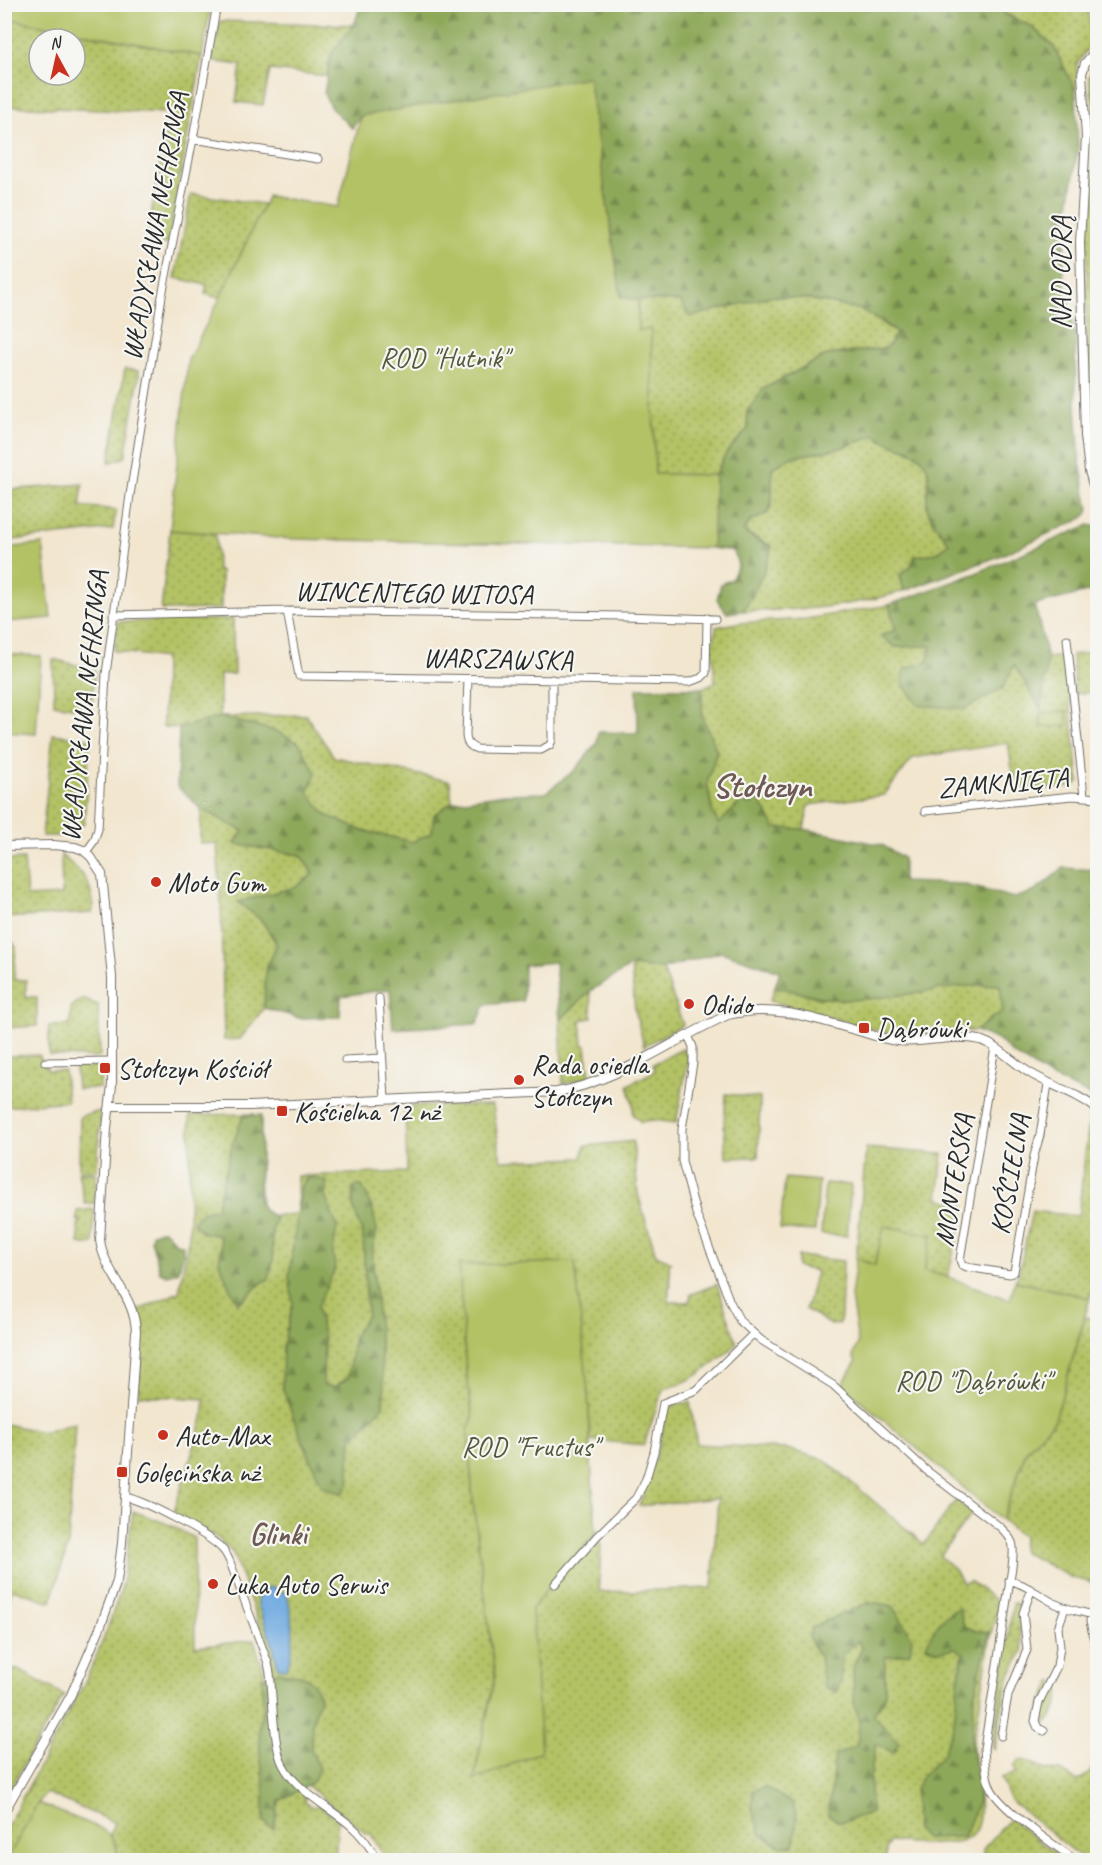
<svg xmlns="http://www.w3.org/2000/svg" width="1102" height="1865" font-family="Caveat,sans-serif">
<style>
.grass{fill:url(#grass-dots);stroke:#6f7648;stroke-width:1.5;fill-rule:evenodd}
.forest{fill:url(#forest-firs);stroke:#5c6a42;stroke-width:1.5}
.garden{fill:#b3c265;stroke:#6f7648;stroke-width:1.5}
.water{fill:#71abe1;stroke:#4e6b86;stroke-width:1.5}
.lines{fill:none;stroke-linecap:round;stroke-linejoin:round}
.minor-casing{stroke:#716c64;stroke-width:9}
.tertiary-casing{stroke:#716c64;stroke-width:10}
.minor{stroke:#fff;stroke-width:7}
.tertiary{stroke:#fff;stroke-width:8}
.rail-casing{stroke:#2b2b2b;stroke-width:4.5}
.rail{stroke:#f6f6f2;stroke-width:2;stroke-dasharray:7;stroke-linecap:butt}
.poi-dot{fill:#c8321e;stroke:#f6f6f2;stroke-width:2}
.labels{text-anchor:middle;stroke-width:4.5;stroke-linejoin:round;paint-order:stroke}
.street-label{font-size:28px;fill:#2b2b2b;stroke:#f6f6f2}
.park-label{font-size:28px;fill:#54583c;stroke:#f6f6f2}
.poi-label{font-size:28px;fill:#2b2b2b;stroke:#f6f6f2;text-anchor:start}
.neighbourhood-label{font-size:30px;font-weight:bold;fill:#6e5a52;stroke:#f6f6f2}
.district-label{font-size:34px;font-weight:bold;fill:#6e5a52;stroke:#f6f6f2}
</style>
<defs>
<pattern id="grass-dots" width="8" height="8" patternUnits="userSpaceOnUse" patternTransform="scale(1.5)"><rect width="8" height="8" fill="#b3c265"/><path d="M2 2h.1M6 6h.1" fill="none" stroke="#929e53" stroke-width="1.8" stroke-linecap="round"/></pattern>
<pattern id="forest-firs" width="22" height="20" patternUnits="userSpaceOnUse" patternTransform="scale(1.5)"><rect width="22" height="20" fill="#8ea85a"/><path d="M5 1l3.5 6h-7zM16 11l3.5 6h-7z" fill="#74894b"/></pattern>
</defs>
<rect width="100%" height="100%" fill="#f6f6f2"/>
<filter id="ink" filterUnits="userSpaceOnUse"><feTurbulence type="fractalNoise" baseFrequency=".0167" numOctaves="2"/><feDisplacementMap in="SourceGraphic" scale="12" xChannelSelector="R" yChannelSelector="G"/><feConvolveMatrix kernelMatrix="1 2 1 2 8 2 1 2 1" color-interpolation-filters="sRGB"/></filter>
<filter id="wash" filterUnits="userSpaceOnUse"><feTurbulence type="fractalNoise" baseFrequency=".008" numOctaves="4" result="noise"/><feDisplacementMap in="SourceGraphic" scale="24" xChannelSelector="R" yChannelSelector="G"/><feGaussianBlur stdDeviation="1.35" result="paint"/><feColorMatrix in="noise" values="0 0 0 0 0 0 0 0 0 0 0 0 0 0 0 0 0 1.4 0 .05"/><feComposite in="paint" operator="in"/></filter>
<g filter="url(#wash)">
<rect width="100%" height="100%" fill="#f2e6cf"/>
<path class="grass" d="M1000,5H1087L1092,42L1077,64L1076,92L1054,47L1032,27L1004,13Z
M5,18L202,56L168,244L146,242L169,113L5,106ZM39,39H75V75H39Z
M220,21L355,25L331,54L327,76L270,70L263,105L236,102L241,65L210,61Z
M1094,65C1102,168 1095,272 1092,376C1091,406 1097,437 1097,467H1094L1089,430L1086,299L1087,239L1090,218L1095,152L1094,109L1089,77Z
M191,194L264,204L220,298L205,294L207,285L175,278Z
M771,296L809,299L862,310L897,333L887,348L827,355L763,389L747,412L748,429L727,452L715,475L655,474L651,330L638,331V300L680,301L690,317Z
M125,369L139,371V377L125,457L109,463Z
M875,435C888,447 908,445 920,457C938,475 922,492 928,511C932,522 943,533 949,543L937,553L915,557L911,566L900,575L904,591C847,608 802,610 743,611C756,590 766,570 771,546L743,531L751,521L768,513C775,498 771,485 772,468L792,457L841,448Z
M83,484L80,506L116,510L113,529L5,541V490Z
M170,530L216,534L217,571H221V609L161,610Z
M889,605L896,630L881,636L895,647L931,645L928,662L1014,664L1041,708L1047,658L1065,656L1079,782C1069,792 1030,787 1015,787L1008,743L913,758L884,795L809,805L804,829H775L767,813L719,824L713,814L707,783L717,751L702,716V688L715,682L712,647L716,627L737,623L806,619Z
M233,619L234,674H220V717L306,715L334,757L450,781L452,802L434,815L432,833L412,842L360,830L326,815L308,792L220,718L179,728L163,727L164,658L114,651L118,622Z
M1097,651V692L1075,694L1072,655Z
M53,660H57L95,670L91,710L54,704Z
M53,734L90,739L84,823L71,836H42Z
M201,809L243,831L235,844L301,855L313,874L296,887L239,902L262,921L277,944L266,970L264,1008L240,1039L224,1040L221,903L217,844L200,843Z
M61,855C77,869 89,876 92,899C93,905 94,908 92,913L5,918V860L24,859L27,897L62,895Z
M5,932L16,947L14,980H26V997H37V1026L5,1028Z
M631,966L663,969L683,1025L644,1046L635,1010Z
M971,984H1000L1003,1012L992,1018L976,1031H945L908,1036L887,1033L770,1001L775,987L796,990L818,998L881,997Z
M590,991L592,1018L581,1020L583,1044L586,1046L590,1077L563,1084L560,1020Z
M82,999L98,1005L100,1056L95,1058L49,1055V1026L70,1025L71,1007Z
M682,1049L687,1051L688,1061L676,1123L651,1120L641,1122L633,1115V1104L628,1085L655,1071L653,1064Z
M39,1055L48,1070L64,1071L67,1101L5,1107L4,1056Z
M75,1067H101L100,1088L77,1089Z
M726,1094L760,1098L758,1157L726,1158L724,1124Z
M493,1105L501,1161L582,1158L585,1146L633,1141L638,1194L656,1255L672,1262L669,1265L671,1286H669V1302H689L691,1294L717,1284L737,1344C714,1363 693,1383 663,1389L644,1445L590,1440L588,1393L466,1368L473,1419L468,1430L473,1501L495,1676L474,1779L532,1609L549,1586L596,1533L601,1545L599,1586L600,1592L712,1588L718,1498L639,1506L659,1445L667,1409L674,1405L690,1402L697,1444L787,1449L825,1460L924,1544L956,1500L972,1513L940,1556L955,1570L963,1583L970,1581L999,1603L995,1622L993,1624C988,1652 983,1681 979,1710C977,1722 973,1735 973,1746C973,1768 989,1819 971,1836C955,1849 910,1843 890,1841L886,1849V1860H387L370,1833L367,1834L291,1772L269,1652L233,1553L218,1538L173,1514L203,1418L205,1399L138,1395L143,1329L139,1310L179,1292L189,1236L190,1115L254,1114L262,1216L298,1214L297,1176L407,1172L405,1106Z
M101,1111L97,1170L79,1171L80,1117L83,1115Z
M1090,1113L1098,1122V1266L1090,1298L1015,1281L1019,1273L1032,1211L1078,1216Z
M866,1148L943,1154L938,1198L964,1206L948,1277L924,1271L884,1226L875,1265L856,1259Z
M78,1173H96L95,1203L85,1204Z
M94,1209L93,1243L90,1245L79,1243L78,1224H80L79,1219L77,1220V1211Z
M798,1256L843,1261L841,1317L839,1324L831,1325L805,1309L808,1303L816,1271L797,1267Z
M1085,1317L1097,1320L1098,1369L1095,1382L1097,1390V1412L1087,1462L1097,1476V1584L1070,1577L1022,1551L1023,1537L1002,1520L1026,1451L1055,1420Z
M75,1423L68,1546L51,1602L12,1589L5,1612V1424L43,1432Z
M133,1511L170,1525L194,1538L195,1647L254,1640L264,1672L269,1721L283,1780L303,1793L306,1803L313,1807L319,1805L338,1820L335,1860H117V1849L110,1835L115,1823L47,1793L38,1803L7,1860H5V1830L86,1680L107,1630L122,1586Z
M1013,1603L1019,1604V1624L1023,1651L1010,1675L1004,1697L995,1748H992Z
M5,1668L19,1670L64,1695L5,1797Z
M1054,1681L1059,1686C1061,1700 1056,1718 1043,1725L1039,1724L1042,1703L1051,1683Z
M1097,1757V1860H1085L1010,1800L1001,1778L1016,1773L1014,1766L1019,1760L1027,1761L1047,1770L1061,1771L1077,1781L1089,1774Z
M1010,1819L1065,1860H983V1849Z"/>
<path class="forest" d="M361,5H1000L1004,14L1032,27L1054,47L1076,92L1078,149L1068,211L1063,273L1075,337L1076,407L1080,463L1089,510L1085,517L997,557L904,591L900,575L911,566L915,556L937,553L949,543C942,533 932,522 928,511C922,492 938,475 920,457C908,445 888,447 875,435L841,448L792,457L772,468C771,485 775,498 768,513L751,521L743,531L760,542L772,546C766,570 756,590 743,611L727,613L717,599L721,584L732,579L738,565L734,551L712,548L715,475L727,452L748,429L747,412L763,389L827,355L887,348L897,332L862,310L809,299L771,296L690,317L680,301L638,300L621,297L588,77L361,116L352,128L331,108L324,94L331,54L354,25Z
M1089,525L1097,527V601L1095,590L1035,605L1047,658L1041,709L1014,665L1003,688L965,709L918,705L902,683L904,669L928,662L931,646L895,647L881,636L896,630L889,605L974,574Z
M637,688H702V716L717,751L707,783L713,814L719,824L752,790L767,813L775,828L804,829L882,845L903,858V882L962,884L1014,898L1035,891L1063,868L1097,870V1100L1092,1096L1050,1077L1013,1054L998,1040L976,1031L992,1018L1003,1012L1000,985C947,984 896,1000 843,1000C819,999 798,991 775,987L780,971L721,952L663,969L631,966L590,991L560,1020L555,962L524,965L523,1001L485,1005L477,1024L393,1029L390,989L341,996L340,1017L299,1018L264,1008L266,970L277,944L262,921L238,902L296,887L313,874L301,855L235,844L243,831L201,809L177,786L179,728L220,717L276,731L299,743L316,773L308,792L326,815L360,830L412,842L432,833L434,815L452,802L505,794L545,793L575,770L597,743L598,732L638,733Z
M261,1115V1156L258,1199L265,1211L276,1218L272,1230L273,1261L269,1279C256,1284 250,1296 238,1303L230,1289L219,1261L221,1251L220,1236L204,1233L193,1223C199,1212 204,1210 216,1209L231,1149L243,1116Z
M307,1178H316L327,1182L325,1196L337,1226L333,1253L335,1269L317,1307L324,1339L323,1385L334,1387L348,1378L354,1336L367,1315L363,1236L353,1206V1187L362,1186L372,1208L377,1230L372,1252L384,1391L383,1406L352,1439L349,1461V1483L343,1494L322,1486L300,1435L282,1387L283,1345L293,1303L289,1277L301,1186Z
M164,1230L176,1243L183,1245V1255L178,1272L167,1275L160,1272L151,1240L152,1233Z
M870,1602L893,1606L912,1638L910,1653L885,1657V1697L873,1715L899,1743L894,1753L876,1744L870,1778L871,1813L841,1822L828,1815L835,1755L857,1746L860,1720L854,1705L853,1667L862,1648L858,1641L842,1655L841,1680L836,1693L824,1686L820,1658L809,1638L812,1627Z
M959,1608L964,1626L976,1631L990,1632L974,1696L971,1745L978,1782V1802L964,1837L925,1838L916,1830L915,1791L922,1776L942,1756L954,1724L958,1682L963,1653L955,1648L938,1651L926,1646C935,1626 940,1618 959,1608Z
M279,1671C288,1676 291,1673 300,1675C311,1677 316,1688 320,1697L312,1724L311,1748L319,1769L313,1782L279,1801L274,1829L264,1822V1783L260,1755L259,1725L263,1708L262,1678Z
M765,1787L793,1803L797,1818L794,1845L781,1847L761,1835L752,1808L753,1790Z"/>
<path class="garden" d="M4,5L5,4L211,5L202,56L5,18Z
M588,77L621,297L638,300V331L651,329L655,474L715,475L712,548L293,539L170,530L188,360L220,298L268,196L338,207L361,116Z
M43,544L51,618L5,622V548Z
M4,654L41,656L36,734L5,732Z
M1067,711V726L1041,727L1040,713Z
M785,1178L819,1181L815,1231L780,1229Z
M825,1183L851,1185L847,1236L821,1234Z
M884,1226L932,1235L924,1271L948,1277L1010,1300L1015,1281L1090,1298L1055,1420L1026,1451L1002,1520L842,1385L856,1362L853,1356L858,1343L851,1297L856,1259L875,1265Z
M575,1262L588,1393L591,1462L596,1533L549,1586L532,1609L541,1752L474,1780L495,1676L473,1501L468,1430L473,1418L466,1369L459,1265Z
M38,1803L100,1828L110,1835L117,1849V1860H7Z"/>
<path class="water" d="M271,1587L287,1594C293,1618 297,1646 286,1669L278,1667L272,1642L258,1605V1592Z"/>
</g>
<g filter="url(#ink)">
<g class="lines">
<g class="minor-casing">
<path id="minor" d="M193,139L318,159
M287,611L299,676L689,682L701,678L706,673L707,618
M113,615L287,611L625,616L715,619
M1067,639L1084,796
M468,679L466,734C466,743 469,746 477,749L541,750L550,745L552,740V679
M925,811L1072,796L1098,798
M86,852L94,841L98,829L106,674L130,495L162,296L193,139L217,4
M379,998L385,1099
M688,1035L693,1047V1063L682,1129V1161L696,1213L730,1302L740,1321L761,1340L833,1385L926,1470L1000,1527C1016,1542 1014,1546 1012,1567L984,1749C985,1761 985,1774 990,1786C997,1807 1055,1845 1075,1860
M995,1047L960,1260L962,1265L967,1267L1010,1274L1014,1272L1034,1156L1040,1135L1048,1084
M345,1060L382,1058
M45,1062L112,1061
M125,1497C145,1501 210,1535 223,1550C226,1553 228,1558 230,1562L268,1663L270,1673C273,1696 273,1747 283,1765C296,1790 328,1807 349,1824C361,1834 370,1846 377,1860
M1009,1580C1026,1584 1040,1596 1056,1604C1069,1610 1083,1612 1097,1616
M555,1584L597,1536L636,1498L646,1479L654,1452L663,1403L696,1390L753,1334
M1091,1614L1090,1621L1098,1660
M1044,1731L1038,1728L1035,1721L1039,1702L1057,1666L1060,1647L1058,1628L1065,1608
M1001,1736L1008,1695L1027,1650L1023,1613L1031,1591"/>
</g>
<g class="tertiary-casing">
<path id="tertiary" d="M1098,48L1085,63L1082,74L1086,137L1080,242L1085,436L1089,471L1098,502
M4,846L53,845L75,847L83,850L91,857L102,874L112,977V1085L107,1128L100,1240C104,1273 135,1295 136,1332L122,1543L117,1581L100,1628L70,1697L4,1812
M110,1106H250L557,1092C620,1081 671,1040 728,1015C775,1003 818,1020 862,1032C874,1036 886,1040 898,1041C925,1044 953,1033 980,1040C999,1046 1013,1063 1030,1073C1051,1086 1078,1093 1098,1110"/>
</g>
<use href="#minor" class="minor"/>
<use href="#tertiary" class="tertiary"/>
<g class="rail-casing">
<path id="rail" d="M1090,4L1098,69
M1098,359V381"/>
</g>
<use href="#rail" class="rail"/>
</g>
</g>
<g class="poi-dot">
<circle cx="156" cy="882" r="6"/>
<circle cx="689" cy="1004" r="6"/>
<rect x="858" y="1022" width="12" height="12" rx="3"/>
<rect x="99" y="1062" width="12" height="12" rx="3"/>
<circle cx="519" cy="1080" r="6"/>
<rect x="276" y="1105" width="12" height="12" rx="3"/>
<circle cx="163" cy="1435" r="6"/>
<rect x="116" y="1466" width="12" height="12" rx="3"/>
<circle cx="213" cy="1584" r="6"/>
</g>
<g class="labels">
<g class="street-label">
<text transform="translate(154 226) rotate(-80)" y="10">WŁADYSŁAWA NEHRINGA</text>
<text transform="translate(1060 273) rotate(-90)" y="10">NAD ODRĄ</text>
<text transform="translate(414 592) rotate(1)" y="10">WINCENTEGO WITOSA</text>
<text transform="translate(498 658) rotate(1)" y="10">WARSZAWSKA</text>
<text transform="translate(83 706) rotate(-84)" y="10">WŁADYSŁAWA NEHRINGA</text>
<text transform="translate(1003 782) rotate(-5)" y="10">ZAMKNIĘTA</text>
<text transform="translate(1009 1174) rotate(-80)" y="10">KOŚCIELNA</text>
<text transform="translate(953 1180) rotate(-81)" y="10">MONTERSKA</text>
</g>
<g class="park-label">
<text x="444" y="367">ROD "Hutnik"</text>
<text x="973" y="1390">ROD "Dąbrówki"</text>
<text x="530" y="1456">ROD "Fructus"</text>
</g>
<g class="poi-label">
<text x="168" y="892">Moto Gum</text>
<text x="701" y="1014">Odido</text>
<text x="876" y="1038">Dąbrówki</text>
<text x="531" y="1074">Rada osiedla<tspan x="531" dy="32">Stołczyn</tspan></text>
<text x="117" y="1078">Stołczyn Kościół</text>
<text x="294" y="1121">Kościelna 12 nż</text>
<text x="175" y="1445">Auto-Max</text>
<text x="134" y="1482">Golęcińska nż</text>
<text x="225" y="1594">Luka Auto Serwis</text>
</g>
<g class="neighbourhood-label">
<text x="278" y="1544">Glinki</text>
</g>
<g class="district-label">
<text x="762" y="797">Stołczyn</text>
</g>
</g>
<rect width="1102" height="1865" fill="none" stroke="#f6f6f2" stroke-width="24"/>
<g transform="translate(57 57) rotate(352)"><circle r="28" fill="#f6f6f2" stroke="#a5a5a2" stroke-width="1.5"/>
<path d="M0-4.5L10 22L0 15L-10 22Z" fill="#c8321e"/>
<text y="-9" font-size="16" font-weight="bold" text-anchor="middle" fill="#2b2b2b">N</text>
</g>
</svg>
